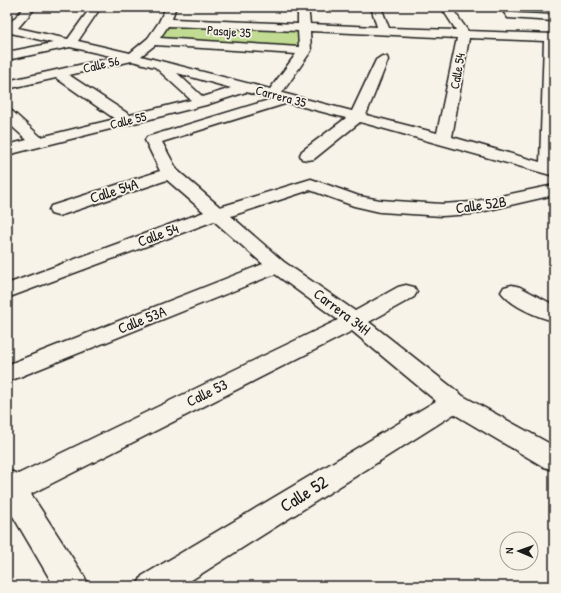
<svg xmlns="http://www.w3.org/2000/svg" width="561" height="593" font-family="'Patrick Hand',sans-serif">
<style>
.green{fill:#c1db92;stroke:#6e7c57}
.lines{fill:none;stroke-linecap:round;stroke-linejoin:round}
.street-casing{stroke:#1c1c1c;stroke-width:3}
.street{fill:#f7f3e8;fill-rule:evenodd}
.labels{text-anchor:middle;stroke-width:3.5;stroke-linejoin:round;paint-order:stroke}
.far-street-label{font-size:13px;fill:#1c1c1c;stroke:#f7f3e8}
.street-label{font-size:15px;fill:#1c1c1c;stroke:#f7f3e8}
.near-street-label{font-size:18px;fill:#1c1c1c;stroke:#f7f3e8}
</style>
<rect width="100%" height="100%" fill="#f7f3e8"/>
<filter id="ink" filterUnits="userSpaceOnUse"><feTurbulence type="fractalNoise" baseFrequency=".025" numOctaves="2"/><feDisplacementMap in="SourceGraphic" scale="8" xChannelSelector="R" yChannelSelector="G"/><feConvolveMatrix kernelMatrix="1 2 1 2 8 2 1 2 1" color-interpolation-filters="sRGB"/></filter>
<g filter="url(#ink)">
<path class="green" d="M165,22L304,27L305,51L152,41Z"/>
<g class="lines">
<g class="street-casing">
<path id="street" d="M25,7H36L18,28L68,39L91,7H101L78,41L130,53L148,38L159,22L166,7H174L175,9L172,19L298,24V7H308L310,24L377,27L371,7H381L389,28L456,30L441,7H451L468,31L554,34V176L360,122L314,159L308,160L302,159L300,155L302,151L346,118L288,103L162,142L177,170L220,207L311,179L359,196L380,200L442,204L472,202L554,185V195L472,214L442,216L380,212L354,206L310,190L231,216L284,262L355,311L398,287L406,285L414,287L417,292L414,297L369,322L463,396L554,446V470L544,467L454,414L182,586H137L142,576L436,401L352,331L31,494L84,576L89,586H54L7,506V470L18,474L338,320L275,274L7,382V365L263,264L214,221L7,298V284L204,212L167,180L65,214L58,216L51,214L49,210L51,206L160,171L145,140L147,137L272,99L246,92L206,105L7,155V145L27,140L7,122V110L12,111L41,137L115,119L56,78L7,89V81L115,57L70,47L7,60V52L53,43L11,33L7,35V26ZM168,26L298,31L299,47L160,38ZM310,31L457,38L437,133L366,115L388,60L387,57L382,56L376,60L352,111L282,93L311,51ZM469,38L544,41L540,162L452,137ZM155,45L296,54L270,89L141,56ZM132,61L155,67L191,100L130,115L69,75ZM177,73L231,88L203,97Z
M500,7H511L515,13L554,15V21L508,18Z
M512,285L520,287L554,305V321C537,317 511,306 501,292L504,287Z"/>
</g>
<use href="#street" class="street"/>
</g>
</g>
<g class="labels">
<g class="far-street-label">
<text transform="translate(229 31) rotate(4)" y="5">Pasaje 35</text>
<text transform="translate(101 64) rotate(-13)" y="5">Calle 56</text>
<text transform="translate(457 71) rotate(-80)" y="5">Calle 54</text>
<text transform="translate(281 96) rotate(15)" y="5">Carrera 35</text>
<text transform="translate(128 120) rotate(-14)" y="5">Calle 55</text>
</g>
<g class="street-label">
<text transform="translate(114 191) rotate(-18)" y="5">Calle 54A</text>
<text transform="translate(481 205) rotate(-8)" y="5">Calle 52B</text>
<text transform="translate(158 235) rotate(-20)" y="5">Calle 54</text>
<text transform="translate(342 312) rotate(37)" y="5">Carrera 34H</text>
<text transform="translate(142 320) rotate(-22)" y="5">Calle 53A</text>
<text transform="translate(207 393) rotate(-26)" y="5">Calle 53</text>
</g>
<g class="near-street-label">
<text transform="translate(304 494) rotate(-32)" y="6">Calle 52</text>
</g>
</g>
<rect width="561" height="593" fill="none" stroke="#f7f3e8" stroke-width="24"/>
<rect x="12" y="12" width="537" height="569" fill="none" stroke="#1c1c1c" stroke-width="1.5" filter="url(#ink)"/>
<g transform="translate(519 551) rotate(272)"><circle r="19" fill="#f7f3e8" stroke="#9f9d96"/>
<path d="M0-3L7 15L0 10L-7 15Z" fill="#1c1c1c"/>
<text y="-6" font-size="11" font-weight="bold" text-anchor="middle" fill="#1c1c1c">N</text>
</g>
</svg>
